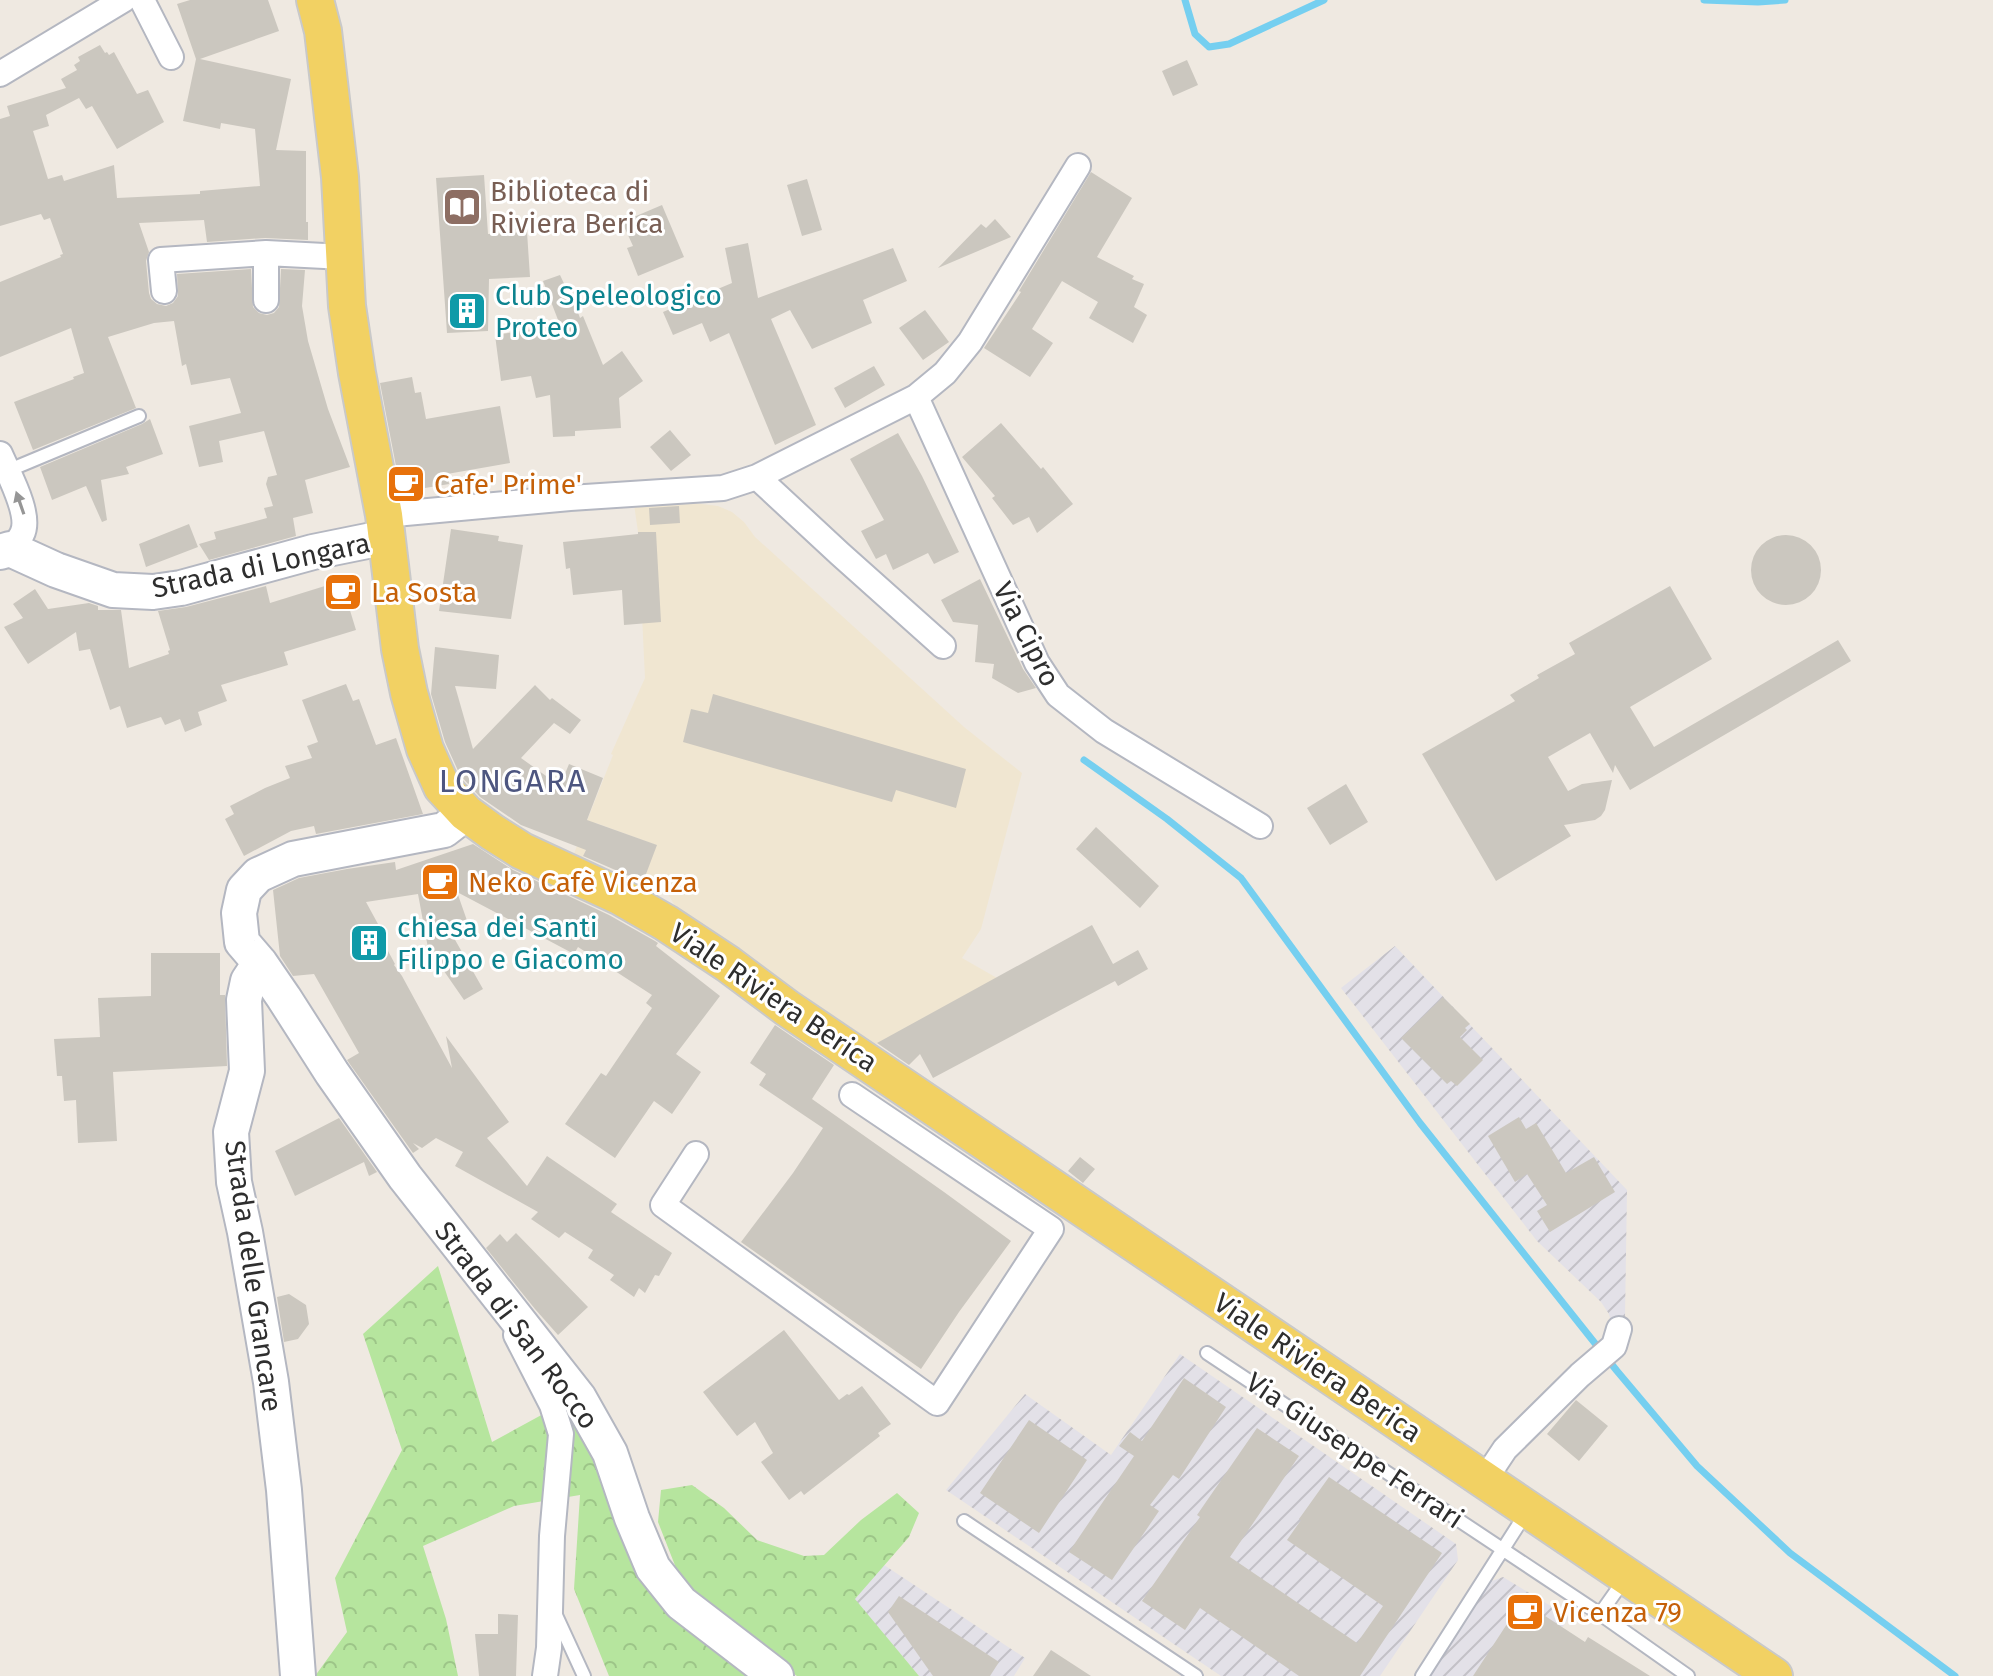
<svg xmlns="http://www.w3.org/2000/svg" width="1993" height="1676" font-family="'Fira Sans',sans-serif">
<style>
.industrial{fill:url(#industrial-furrows)}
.education{fill:#f0e6d1}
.forest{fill:url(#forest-crowns)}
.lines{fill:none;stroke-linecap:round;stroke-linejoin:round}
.stream{stroke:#75cff0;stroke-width:7}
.building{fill:#cbc7bf}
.lane-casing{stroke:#b4b7c1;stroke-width:16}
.street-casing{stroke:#b4b7c1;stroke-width:28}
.secondary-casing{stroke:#b4b7c1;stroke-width:38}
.primary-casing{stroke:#c9c9c9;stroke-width:40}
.lane{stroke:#fff;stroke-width:12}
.street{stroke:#fff;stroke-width:24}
.secondary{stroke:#fff;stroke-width:34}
.primary{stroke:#f2d163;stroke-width:36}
.oneway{fill:#969696}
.labels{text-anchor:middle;stroke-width:6;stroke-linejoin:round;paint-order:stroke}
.education-label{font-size:28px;fill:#785e54;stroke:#fff;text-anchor:start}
.culture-label{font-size:28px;fill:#0d838f;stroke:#fff;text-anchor:start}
.food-label{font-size:28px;fill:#c56008;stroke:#fff;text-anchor:start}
.street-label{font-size:28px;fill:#2e2e2e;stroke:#fff}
.quarter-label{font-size:32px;letter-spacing:2px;fill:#4d5680;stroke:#fff}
</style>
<defs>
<pattern id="industrial-furrows" width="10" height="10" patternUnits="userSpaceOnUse" patternTransform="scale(2)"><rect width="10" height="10" fill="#e3e1e8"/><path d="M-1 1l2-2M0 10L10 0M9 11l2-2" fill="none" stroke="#c3c1c7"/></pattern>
<pattern id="forest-crowns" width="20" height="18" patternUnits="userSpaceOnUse" patternTransform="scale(2)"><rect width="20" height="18" fill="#b6e59e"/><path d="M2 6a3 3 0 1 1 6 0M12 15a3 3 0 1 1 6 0" fill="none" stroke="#9dc588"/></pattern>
</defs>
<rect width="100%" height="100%" fill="#efe9e1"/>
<path class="industrial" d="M1395,946L1627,1190L1625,1317L1613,1329L1609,1314L1601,1302L1537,1241L1341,988Z
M1180,1354L1456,1544L1458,1560L1380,1676H1221L946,1490L1025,1394L1111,1455Z
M884,1565L1025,1658L1014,1676H919L854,1599Z
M1503,1577L1569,1617L1532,1676H1426L1489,1582Z"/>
<path class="education" d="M685,502L718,506L732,512L744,522L755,537L964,727L1022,773L981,929L962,958L997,978L876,1044L675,911V906L668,894L656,887L653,881L645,877L656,845L596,823L582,860L573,856L613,755L611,754L645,678L638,532L634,504Z"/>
<path class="forest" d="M438,1266L492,1442L567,1401L670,1609L757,1676H609L574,1589L580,1495L514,1506L423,1546L446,1619L458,1676H315L347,1632L335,1578L402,1450L363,1334Z
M692,1485L724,1508L757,1540L804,1556L824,1555L861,1520L897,1493L919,1513L909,1537L855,1599L919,1676H797L720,1622L678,1573L658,1522L661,1490Z"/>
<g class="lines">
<path class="stream" d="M1185,0L1195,34L1209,47L1229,44L1324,0
M1704,0L1758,2L1785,0
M1084,760L1167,819L1241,878L1420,1123L1617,1371L1697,1466L1790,1553L1955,1676"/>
</g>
<path class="building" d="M190,0H268L279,31L200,59L291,79L276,150L306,151V222H308V240L265,238L207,242L204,220L139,223L149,252L146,261L149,293L151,299L157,304L166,306L173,303L178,296L177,274L251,269L253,307L259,313L267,315L274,313L279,307L281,269L305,270L302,306L308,341L328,409L350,467L305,480L313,513L293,518L296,536L209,560L199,544L216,539L214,532L267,518L264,508L273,506L266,484L268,477L277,475L264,431L219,441L223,462L199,467L189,426L241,413L230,378L191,385L186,364L182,366L174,321L154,323L108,337L136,408L33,450L14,402L74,379L73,377L84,373L71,328L0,357V282L61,257L60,255L63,254L50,218L44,220L41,214L0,226V119L10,116L7,106L66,88L61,79L77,70L74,65L80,61L78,57L100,45L105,53L107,52L109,55L114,52L137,94L148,90L164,122L117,149L92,106L86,109L79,98L46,115L49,126L33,131L48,179L62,175L64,181L114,165L117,198L200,194V191L260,186L255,129L221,123L220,129L183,121L196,59L177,4Z
M1187,60L1198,85L1173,96L1162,71Z
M1091,172L1132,198L1097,257L1134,276L1132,279L1144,284L1134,307L1147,315L1133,343L1089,318L1098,302L1062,281L1032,329L1053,343L1030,377L984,348L1021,292L1019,291Z
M484,175L488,234L527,232L530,277L489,279L488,331L447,333L436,178Z
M807,179L822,230L802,236L787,185Z
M662,205L684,257L638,276L627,248L633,246L622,222Z
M995,219L1011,237L938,268L981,224L986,228Z
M748,243L758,298L893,248L907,281L863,300L872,323L812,349L790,310L771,319L816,425L775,445L729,333L710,342L702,323L673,335L663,312L732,283L725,248Z
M560,275L568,292L570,291L580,318L583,316L603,365L622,351L643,381L619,398L621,428L575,431V436L553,437L550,395L536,398L531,376L501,381L495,335L560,325L543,281Z
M925,310L949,342L923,360L899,328Z
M874,366L885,385L845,408L834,388Z
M412,377L415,393L421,392L426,419L500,406L510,463L447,474L449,484L401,492L380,383Z
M150,419L163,454L126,467L129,474L101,480L107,520L102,522L86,486L52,500L40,467L142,424Z
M1001,423L1041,469L1043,467L1073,504L1037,533L1029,517L1013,525L992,498L995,496L962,457Z
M670,430L691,455L671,471L650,447Z
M898,433L922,476L959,552L934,564L928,553L893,570L886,554L876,559L861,531L884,520L850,459Z
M679,506L680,523L650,525L649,508Z
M189,524L198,547L146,567L139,544Z
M451,529L499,536L498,541L523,545L511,619L439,611Z
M638,532H656L661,622L624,625L622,590L573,595L570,568L566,569L563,542L638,534Z
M1751 570a35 35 0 1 1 70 0a35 35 0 1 1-70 0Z
M980,579L1023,669L1036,688L1018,693L992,678L994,664L975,662L978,625L953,622L941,600Z
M341,581L356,630L284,652L288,665L221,685L227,701L198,712L202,725L185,732L180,719L165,725L161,717L127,728L120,706L110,710L90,649L79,651L76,632L28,664L4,627L23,618L13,604L35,589L48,609L89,603L98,606V610H121L129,668L169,654L168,651L170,650L158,611L186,607L266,586L270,603Z
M1670,586L1712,659L1630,707L1654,747L1838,640L1851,661L1630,790L1615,765L1613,773L1590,733L1548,757L1568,791L1582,784L1612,780L1605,810L1601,816L1595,820L1564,825L1571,836L1496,881L1422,754L1515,701L1510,695L1539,678L1537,675L1575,654L1569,643Z
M435,647L499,655L496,689L455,686L473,749L535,685L550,700L552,698L581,720L570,734L554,723L521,758L560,786L569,764L603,778L587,820L657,845L643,882L583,856L586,850L521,825L480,797L460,775L445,742L431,694Z
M346,684L353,701L359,699L376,745L396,738L423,814L316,834L314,826L291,831L244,856L225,819L234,814L230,806L265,788L290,778L285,766L312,758L307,746L318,742L302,700Z
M713,694L966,769L956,808L896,790L892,802L683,742L691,709L708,713Z
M1346,784L1368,822L1330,845L1307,808Z
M1096,827L1159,886L1140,908L1076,849Z
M473,844L513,870L609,915L655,941L658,943L656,946L720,996L676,1054L701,1072L672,1114L654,1101L615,1158L565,1124L601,1073L606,1076L652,1008L646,1003L652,995L578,947L574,954L457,892L471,932L454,938L483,989L464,1000L428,948L418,894L366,902L378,924L374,925L395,964L394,965L402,976L452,1068L446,1036L509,1122L487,1138L527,1186L547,1156L617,1204L611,1212L672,1253L659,1276L655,1275L645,1293L639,1288L634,1297L610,1280L614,1275L588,1258L593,1250L565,1232L559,1238L531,1219L538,1212L455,1166L463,1152L436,1138L422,1148L413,1143L419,1149L413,1153L347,1060L359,1053L314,974L293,976L280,956L273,890L299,878L347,869L395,862L396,870Z
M1092,925L1113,964L1138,950L1148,969L1118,986L1115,981L933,1078L920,1054L909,1065L877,1043Z
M151,953H220V995H225L227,1066L113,1072L117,1141L78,1143L76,1100L64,1101L62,1076H57L54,1039L100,1037L98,998L151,996Z
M1443,997L1470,1024L1465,1028L1467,1030L1460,1037L1483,1060L1457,1086L1451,1081L1447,1084L1401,1038Z
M775,1025L834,1065L812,1099L944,1192L1011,1241L959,1312L921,1369L741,1242L793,1173L823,1128L759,1085L766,1074L750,1063Z
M1519,1117L1526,1129L1536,1123L1566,1173L1594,1157L1615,1192L1550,1232L1537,1211L1547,1205L1527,1174L1515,1182L1488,1136Z
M339,1118L377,1172L369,1176L364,1162L295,1196L275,1151Z
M1080,1157L1095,1169L1083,1183L1068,1171Z
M516,1233L588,1307L558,1335L535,1309L486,1248L500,1234L507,1242Z
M289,1294L306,1305L309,1324L298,1339L284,1342L277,1297Z
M784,1330L839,1400L847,1394L849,1395L862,1386L891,1424L878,1433L880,1436L804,1495L801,1491L789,1500L761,1462L773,1453L755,1422L737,1436L703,1392Z
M1184,1378L1226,1407L1179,1479L1173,1475L1150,1505L1159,1511L1112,1580L1069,1552L1134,1456L1119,1446L1130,1432L1142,1441Z
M1576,1400L1608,1426L1579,1461L1547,1434Z
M1029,1420L1087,1460L1039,1533L980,1493Z
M1257,1428L1299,1456L1230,1557L1357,1643L1383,1606L1287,1540L1301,1520L1299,1519L1329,1477L1442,1553L1360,1676H1299L1200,1608L1185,1630L1142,1601L1200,1517L1197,1515Z
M899,1596L999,1662L990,1676H933L888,1612Z
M1522,1601L1585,1642L1588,1637L1650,1676H1473Z
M498,1614L518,1615L516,1676H479L475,1634H498Z
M1051,1650L1091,1676H1033Z"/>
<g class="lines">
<g class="lane-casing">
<path id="lane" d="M7,471L139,416
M1207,1353L1600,1614L1688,1676
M964,1521L1196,1676
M555,1613L584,1676
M1600,1614L1624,1580
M1422,1676L1526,1513"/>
</g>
<g class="street-casing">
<path id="street" d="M142,0L171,57
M0,74L123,0
M164,291L161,260L266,253L344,257
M266,300V253
M916,397L1037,663L1058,695L1104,731L1260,826
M0,454C8,473 32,515 22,534C20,539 14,545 10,549
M757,477L840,554L943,646
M384,515L570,498L723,488L757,477L916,397L945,373L970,342L1078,166
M696,1154L663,1205L937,1403L1051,1229L852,1095
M516,1335L552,1405L561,1434L552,1536L549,1648L545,1676
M1485,1479L1505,1449L1580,1375L1614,1346L1619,1329"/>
</g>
<g class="secondary-casing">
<path id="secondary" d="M0,552L10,549L56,570L113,590L153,592L181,588L313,552L387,537
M466,813L444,830L293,859L258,875L244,890L239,913L242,942L260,963L284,998L332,1073L405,1177L579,1398L610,1453L632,1518L653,1568L681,1603L776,1676
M260,963L248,981L244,1000L247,1071L231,1132L234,1182L245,1232L271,1382L284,1490L298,1676"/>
</g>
<g class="primary-casing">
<path id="primary" d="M315,0L323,31L340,177L347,306L357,373L384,515L400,649L409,693L425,749L442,787L466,813L492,832L522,851L619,896L666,923L728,964L787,1008L1774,1676"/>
</g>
<use href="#lane" class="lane"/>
<use href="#street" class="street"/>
<use href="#secondary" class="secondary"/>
<use href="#primary" class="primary"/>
</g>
<defs><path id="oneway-solid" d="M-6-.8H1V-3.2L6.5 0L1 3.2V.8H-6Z" transform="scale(2)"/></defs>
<use class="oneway" href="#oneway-solid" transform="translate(20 503) rotate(-109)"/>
<defs>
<g id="library-square" transform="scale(2)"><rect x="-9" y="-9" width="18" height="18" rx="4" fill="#8d6e63" stroke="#fff"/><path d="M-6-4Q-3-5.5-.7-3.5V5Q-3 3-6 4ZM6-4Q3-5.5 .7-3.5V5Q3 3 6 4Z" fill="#fff"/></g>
<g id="building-square" transform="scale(2)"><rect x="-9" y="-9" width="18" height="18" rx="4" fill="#0f9aa8" stroke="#fff"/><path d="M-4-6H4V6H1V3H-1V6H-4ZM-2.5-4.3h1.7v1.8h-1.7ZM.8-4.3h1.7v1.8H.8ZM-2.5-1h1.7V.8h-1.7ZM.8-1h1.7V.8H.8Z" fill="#fff"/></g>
<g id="cafe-square" transform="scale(2)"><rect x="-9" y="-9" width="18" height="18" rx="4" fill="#e8710a" stroke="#fff"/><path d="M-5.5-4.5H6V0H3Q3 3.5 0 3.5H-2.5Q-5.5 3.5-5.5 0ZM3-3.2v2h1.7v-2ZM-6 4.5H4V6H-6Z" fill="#fff"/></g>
</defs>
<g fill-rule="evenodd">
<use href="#library-square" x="462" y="207"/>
<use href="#building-square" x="467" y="311"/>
<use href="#cafe-square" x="406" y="484"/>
<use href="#cafe-square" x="343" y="592"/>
<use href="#cafe-square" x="440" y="882"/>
<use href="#building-square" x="369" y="943"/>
<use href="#cafe-square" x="1525" y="1612"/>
</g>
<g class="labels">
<g class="education-label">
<text x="490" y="201">Biblioteca di<tspan x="490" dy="32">Riviera Berica</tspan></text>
</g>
<g class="culture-label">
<text x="495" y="305">Club Speleologico<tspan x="495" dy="32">Proteo</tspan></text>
<text x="397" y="937">chiesa dei Santi<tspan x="397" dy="32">Filippo e Giacomo</tspan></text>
</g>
<g class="food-label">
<text x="434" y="494">Cafe' Prime'</text>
<text x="371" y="602">La Sosta</text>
<text x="468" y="892">Neko Cafè Vicenza</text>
<text x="1553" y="1622">Vicenza 79</text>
</g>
<g class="street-label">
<text transform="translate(261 565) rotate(-12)" y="10">Strada di Longara</text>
<text transform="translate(1027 634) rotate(63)" y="10">Via Cipro</text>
<text transform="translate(774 997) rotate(34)" y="10">Viale Riviera Berica</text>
<text transform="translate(254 1276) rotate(82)" y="10">Strada delle Grancare</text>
<text transform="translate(517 1325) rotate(53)" y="10">Strada di San Rocco</text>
<text transform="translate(1318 1367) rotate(34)" y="10">Viale Riviera Berica</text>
<text transform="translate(1355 1450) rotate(34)" y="10">Via Giuseppe Ferrari</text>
</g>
<g class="quarter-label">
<text x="513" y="792">LONGARA</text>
</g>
</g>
</svg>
